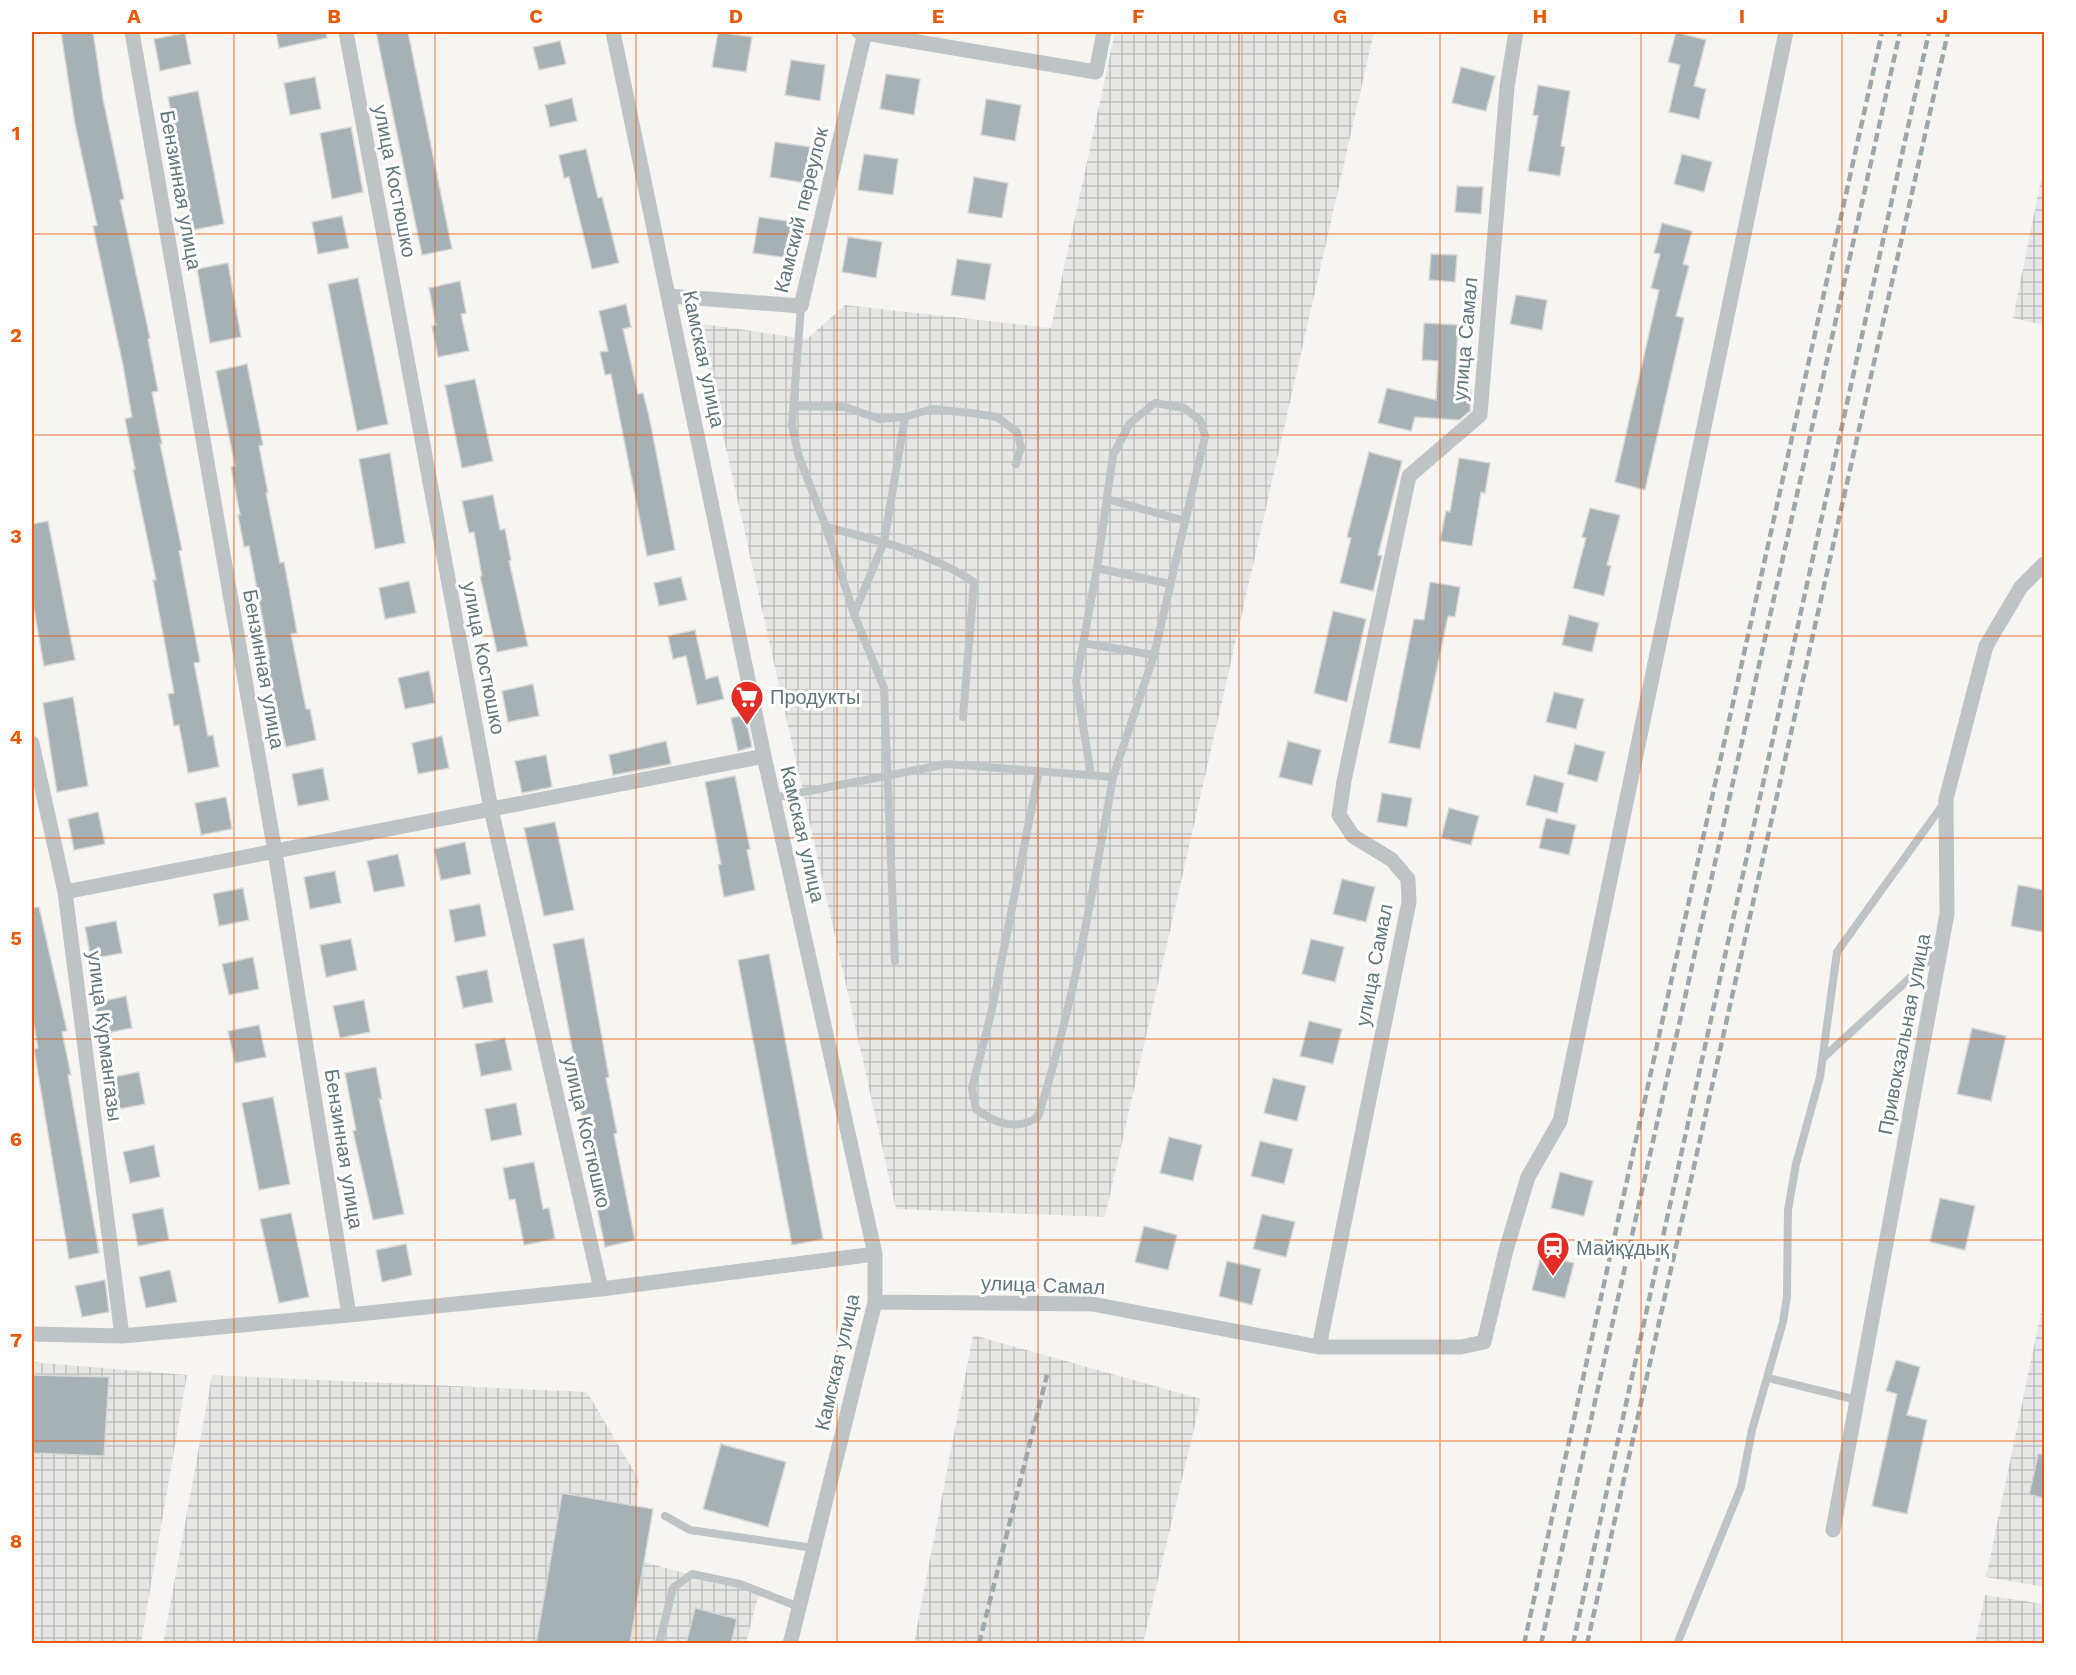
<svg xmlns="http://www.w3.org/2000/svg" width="2076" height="1675" viewBox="0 0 2076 1675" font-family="'Work Sans',sans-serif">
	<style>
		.industrial { fill: url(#industrial-grid) }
		.building { fill: #a5b1b4; stroke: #d7d7d5; stroke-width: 1.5 }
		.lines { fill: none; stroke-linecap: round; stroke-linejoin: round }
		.service { stroke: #bec4c6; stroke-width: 8 }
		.minor { stroke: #bec4c6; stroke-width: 15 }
		.rail { stroke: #9da7aa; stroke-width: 4.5; stroke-dasharray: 9 4.5; stroke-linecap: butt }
		.grid { fill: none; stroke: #e8590c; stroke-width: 1.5; stroke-opacity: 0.55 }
		.labels { text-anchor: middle; stroke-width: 6; stroke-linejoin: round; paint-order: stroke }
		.street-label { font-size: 20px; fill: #60767d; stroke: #fff }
		.poi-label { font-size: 20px; fill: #60767d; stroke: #fff; text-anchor: start }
		.neatline { fill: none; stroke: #e8590c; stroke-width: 2 }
		.grid-label { font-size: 20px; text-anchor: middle; font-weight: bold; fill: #e8590c }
	</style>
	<defs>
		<pattern id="industrial-grid" width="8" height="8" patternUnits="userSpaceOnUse" patternTransform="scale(1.5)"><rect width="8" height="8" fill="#e6e7e5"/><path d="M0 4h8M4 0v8" fill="none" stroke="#bec0bf"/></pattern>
	</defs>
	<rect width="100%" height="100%" fill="#f6f5f2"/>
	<!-- industrial -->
	<path class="industrial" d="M1115,32H1374L1105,1217L896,1209L698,323L807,339L845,305L1051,328Z
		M2044,165V325L2013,318Z
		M2044,1298V1587L1986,1577Z
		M973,1335L1201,1399L1143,1643H914Z
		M32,1362L187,1375L141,1643H32Z
		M212,1375L587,1392L639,1480L629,1558L759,1593L746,1643L163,1644Z
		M1985,1595L2044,1604V1643H1975Z"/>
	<!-- building -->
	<path class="building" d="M61,32H93L103,99L124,199L120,200L150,338L148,339L158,391L152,392L162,444H160L182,550L179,551L200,662L194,663L208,736L213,735L219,767L188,773L179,725L174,726L168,694L174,693L153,580H156L133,470L135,469L125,419L132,417L123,365L93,226L97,225L75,124Z
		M276,32H326L327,38L279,48Z
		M376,32H408L452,249L422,255Z
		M718,32L752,37L746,72L712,67Z
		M1676,32L1706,40L1694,86L1706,89L1699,119L1669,112L1680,65L1668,62Z
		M185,33L191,64L160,71L154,39Z
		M560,41L566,64L539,70L533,47Z
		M791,60L825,65L820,101L785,95Z
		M1461,67L1495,76L1486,111L1452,103Z
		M886,74L920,79L914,115L880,109Z
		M315,77L321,109L290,115L284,83Z
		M1538,85L1570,91L1561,146L1565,147L1560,176L1528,171L1538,116L1533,115Z
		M198,91L224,224L193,230L168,97Z
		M572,98L577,121L550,127L545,105Z
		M986,99L1021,105L1015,141L981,135Z
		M351,127L363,192L332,199L320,133Z
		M775,142L810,147L804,183L770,177Z
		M586,149L598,198L602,197L619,263L592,269L569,177L564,178L559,155Z
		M864,154L898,159L893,195L858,190Z
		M1682,154L1712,162L1704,192L1674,184Z
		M974,177L1008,183L1002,218L968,213Z
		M1457,186L1483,187L1481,214L1455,212Z
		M342,216L349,248L318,254L312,222Z
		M759,217L794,222L788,258L753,253Z
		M1662,223L1692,231L1683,264L1689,266L1676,316L1684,318L1645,490L1615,482L1659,290L1651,288L1660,254L1654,253Z
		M848,237L882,242L876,278L842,272Z
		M1431,254L1457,255L1455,282L1429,280Z
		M957,259L991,264L985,300L951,295Z
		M228,263L241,337L210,343L197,269Z
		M358,278L388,424L357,431L328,284Z
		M460,281L466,313L461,314L469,351L438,357L432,326L436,325L429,288Z
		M1516,295L1547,300L1542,330L1510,324Z
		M626,304L631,327L623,329L638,394L643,393L649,416L675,550L647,556L611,374L605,375L600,352L608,351L599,311Z
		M1424,323L1458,325L1455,389L1471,390L1470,411L1459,420L1415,417L1411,431L1378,423L1387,388L1436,400L1438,361L1422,360Z
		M247,364L263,445L259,446L268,493H266L280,563L284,562L290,594L297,633L291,634L306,709H310L316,740L286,747L265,660L270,659L249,546L244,547L238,515H240L231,467L235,466L216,371Z
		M475,379L493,461L462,468L445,385Z
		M1369,452L1402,461L1378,555L1382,556L1373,591L1340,583L1351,538L1347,537Z
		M390,453L405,543L375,549L359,459Z
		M1459,458L1490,463L1485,493L1481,492L1472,546L1440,541L1446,511L1450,512Z
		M493,495L500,530L505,529L511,560L509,561L528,646L497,652L480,576H482L474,532L469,533L462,501Z
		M1590,508L1620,515L1607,565L1611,566L1604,596L1573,588L1586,538L1582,537Z
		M48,521L75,660L44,666L32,598V524Z
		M681,577L687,600L659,606L654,583Z
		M409,581L416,613L385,619L379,588Z
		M1430,582L1460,587L1455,617L1448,616L1420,749L1389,743L1414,619L1424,620Z
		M1333,611L1366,619L1347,702L1314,693Z
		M1569,615L1599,623L1592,652L1562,645Z
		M695,630L706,679L718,676L724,699L697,705L686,656L673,659L668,636Z
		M429,671L435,703L405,709L398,678Z
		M533,684L539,716L508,722L502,691Z
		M1554,692L1584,699L1576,729L1546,722Z
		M73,697L88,786L57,792L43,703Z
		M745,715L752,747L738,751L731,718Z
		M442,736L449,768L418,774L412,743Z
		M666,741L671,764L613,775L609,755Z
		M1288,741L1321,750L1312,785L1279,777Z
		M1575,744L1605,752L1597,782L1567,774Z
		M546,755L552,787L522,793L515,761Z
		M323,768L329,800L298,806L292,774Z
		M1534,775L1564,783L1557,813L1526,805Z
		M735,776L750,849L747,850L755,890L724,897L718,865L721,864L705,782Z
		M1382,793L1412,798L1407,827L1377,822Z
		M226,797L232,829L201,835L195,803Z
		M1449,808L1479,816L1471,845L1441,838Z
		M98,812L105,844L74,850L68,819Z
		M1546,818L1576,825L1569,855L1539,848Z
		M555,822L574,910L544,916L524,828Z
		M465,842L471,874L441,880L434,849Z
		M398,854L405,886L374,892L367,861Z
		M335,871L341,903L310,909L304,877Z
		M1342,879L1375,887L1366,922L1333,914Z
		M2018,885L2044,890L2043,932L2011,926Z
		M243,888L249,920L219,926L213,894Z
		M480,904L486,936L455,942L449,910Z
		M39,907L67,1031L62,1032L71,1075H68L99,1253L69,1259L34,1049L38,1048L32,1014V908Z
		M116,921L122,953L91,959L85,927Z
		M584,938L609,1077L606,1078L617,1133L614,1134L635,1240L605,1247L588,1164H591L580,1108L583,1107L553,944Z
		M351,939L357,970L326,977L320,945Z
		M1311,939L1344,947L1335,982L1302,974Z
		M769,954L823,1239L792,1245L738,960Z
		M253,957L259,989L229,995L222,964Z
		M487,970L493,1002L463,1008L456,976Z
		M126,996L132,1028L101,1034L95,1003Z
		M364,1000L370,1032L340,1038L333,1006Z
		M1309,1021L1342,1029L1333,1064L1300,1056Z
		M259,1025L266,1057L235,1063L228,1031Z
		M1972,1028L2006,1036L1991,1101L1957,1094Z
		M505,1038L512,1070L481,1076L475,1044Z
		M376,1067L382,1099H379L404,1214L373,1220L353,1131L356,1130L345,1073Z
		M139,1072L145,1104L114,1110L108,1078Z
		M1273,1078L1306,1086L1297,1121L1264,1113Z
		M273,1097L290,1184L259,1190L242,1103Z
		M516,1103L522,1135L491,1141L485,1109Z
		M1169,1137L1202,1145L1193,1181L1160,1173Z
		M1260,1141L1293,1149L1284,1184L1251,1176Z
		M154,1145L160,1177L130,1183L123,1152Z
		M534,1162L543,1209L549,1208L555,1239L524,1245L515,1199L509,1200L503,1168Z
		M1560,1172L1593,1181L1584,1216L1551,1208Z
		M1940,1198L1975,1206L1965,1250L1930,1242Z
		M163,1208L169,1240L138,1246L132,1214Z
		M291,1213L309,1297L279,1303L260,1219Z
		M1262,1214L1295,1222L1286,1257L1253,1249Z
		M1144,1226L1177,1235L1168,1270L1135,1262Z
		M406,1244L412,1275L382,1282L376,1250Z
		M1541,1255L1574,1263L1565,1298L1532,1290Z
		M1227,1261L1261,1269L1252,1305L1219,1296Z
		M170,1270L177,1302L146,1308L139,1277Z
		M105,1280L109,1312L82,1317L75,1286Z
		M1896,1360L1920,1367L1907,1415L1927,1420L1907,1514L1872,1506L1897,1394L1886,1391Z
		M32,1375L109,1377L104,1456L32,1453Z
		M721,1444L786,1462L768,1527L703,1509Z
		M2038,1454L2044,1455V1498L2029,1495Z
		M562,1493L653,1509L630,1644H536Z
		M695,1608L737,1619L731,1644H686Z"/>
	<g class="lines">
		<!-- service -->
		<path class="service" d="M801,306L792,425L798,454L826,527L854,614L884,688L895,961
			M794,406L845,407L880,419L905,417L932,409L971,413L997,417L1017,432L1021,447L1016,464
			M1107,499L1185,521
			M826,527C878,540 930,553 974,582L963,717
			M1097,568L1170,584
			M854,614L884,542L905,417
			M1083,643L1154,655
			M1039,771L991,1014L972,1088L976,1109C996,1124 1016,1131 1038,1117C1073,1007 1093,891 1113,777
			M773,798L947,764L1113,777L1154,655L1205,436L1200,420L1184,408L1155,403L1130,423L1113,455L1097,568L1076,682L1091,775
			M1823,1058L1937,953
			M1768,1378L1857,1400
			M665,1516L690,1530L814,1548
			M659,1644L673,1588L692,1574L740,1584L799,1607
			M1677,1644L1741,1487L1752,1430L1783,1322L1787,1296L1788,1210L1796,1164L1820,1077L1837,952L1944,803"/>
		<!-- minor -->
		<path class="minor" d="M132,32L275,852L349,1315
			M346,32L491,809L601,1289
			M613,32L764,756L875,1254V1302L790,1644
			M859,32L1096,72L1104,32
			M669,296L801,306L865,32
			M32,743L65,892L122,1336
			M65,892L764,756
			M875,1302L1092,1304L1319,1347L1409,902L1408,879L1392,860L1353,836L1339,815L1344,781L1409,476L1480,415L1507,87L1516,32
			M32,1334L122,1336L349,1315L601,1289L875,1254
			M1319,1347H1461L1484,1342L1506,1250L1528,1177L1560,1121L1786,32
			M1833,1530L1947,914L1946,799L1986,646L2021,587L2044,564"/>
		<!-- rail -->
		<path class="rail" d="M979,1644L1047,1375
			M1524,1644L1882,32
			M1541,1644L1900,32
			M1573,1644L1929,32
			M1587,1644L1948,32"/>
	</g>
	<!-- grid -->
	<path class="grid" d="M234,32V1644M435,32V1644M636,32V1644M837,32V1644M1038,32V1644M1239,32V1644M1440,32V1644M1641,32V1644M1842,32V1644M32,234H2044M32,435H2044M32,636H2044M32,838H2044M32,1039H2044M32,1240H2044M32,1441H2044"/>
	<!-- icons -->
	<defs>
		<g id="supermarket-pin" transform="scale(1.725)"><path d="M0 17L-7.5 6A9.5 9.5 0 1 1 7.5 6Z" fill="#e32d24" stroke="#fff"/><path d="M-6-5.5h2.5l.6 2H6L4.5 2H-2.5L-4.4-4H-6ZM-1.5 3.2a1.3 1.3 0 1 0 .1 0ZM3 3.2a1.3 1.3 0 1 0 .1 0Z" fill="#fff"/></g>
		<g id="station-pin" transform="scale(1.725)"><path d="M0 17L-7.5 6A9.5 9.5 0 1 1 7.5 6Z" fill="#e32d24" stroke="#fff"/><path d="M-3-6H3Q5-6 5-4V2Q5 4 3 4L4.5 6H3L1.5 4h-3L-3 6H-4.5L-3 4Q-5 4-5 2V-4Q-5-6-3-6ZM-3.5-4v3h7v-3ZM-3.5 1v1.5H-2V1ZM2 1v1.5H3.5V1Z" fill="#fff"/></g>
	</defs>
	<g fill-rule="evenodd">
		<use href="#supermarket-pin" x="747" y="697"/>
		<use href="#station-pin" x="1553" y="1248"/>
	</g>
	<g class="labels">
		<!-- street labels -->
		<g class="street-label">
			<text transform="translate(395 181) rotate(79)" y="7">улица Костюшко</text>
			<text transform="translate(181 190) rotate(80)" y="7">Бензинная улица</text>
			<text transform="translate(801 210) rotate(-76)" y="7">Камский переулок</text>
			<text transform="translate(1465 339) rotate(-85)" y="7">улица Самал</text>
			<text transform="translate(704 359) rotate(78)" y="7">Камская улица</text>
			<text transform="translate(484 658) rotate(79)" y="7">улица Костюшко</text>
			<text transform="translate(264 669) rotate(80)" y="7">Бензинная улица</text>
			<text transform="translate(803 834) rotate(77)" y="7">Камская улица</text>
			<text transform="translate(1374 965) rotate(-79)" y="7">улица Самал</text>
			<text transform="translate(1904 1034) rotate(-79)" y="7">Привокзальная улица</text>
			<text transform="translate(105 1036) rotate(83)" y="7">улица Курмангазы</text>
			<text transform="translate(587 1132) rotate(77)" y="7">улица Костюшко</text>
			<text transform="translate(344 1149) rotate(81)" y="7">Бензинная улица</text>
			<text transform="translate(1043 1285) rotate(2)" y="7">улица Самал</text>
			<text transform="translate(837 1362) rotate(-77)" y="7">Камская улица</text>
		</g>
		<!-- poi labels -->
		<g class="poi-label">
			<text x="770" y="704">Продукты</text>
			<text x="1576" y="1255">Майқұдық</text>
		</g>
	</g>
	<!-- border -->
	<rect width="2076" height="1675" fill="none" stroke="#ffffff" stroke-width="66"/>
	<rect x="33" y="33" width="2010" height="1609" class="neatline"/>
	<g class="grid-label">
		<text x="134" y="23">A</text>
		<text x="334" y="23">B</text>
		<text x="536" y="23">C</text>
		<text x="736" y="23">D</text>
		<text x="938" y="23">E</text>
		<text x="1138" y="23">F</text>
		<text x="1340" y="23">G</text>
		<text x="1540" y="23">H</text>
		<text x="1742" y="23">I</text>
		<text x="1942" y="23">J</text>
		<text x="16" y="140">1</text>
		<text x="16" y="342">2</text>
		<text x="16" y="543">3</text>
		<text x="16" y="744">4</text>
		<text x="16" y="945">5</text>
		<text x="16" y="1146">6</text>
		<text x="16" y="1347">7</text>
		<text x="16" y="1548">8</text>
	</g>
</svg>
